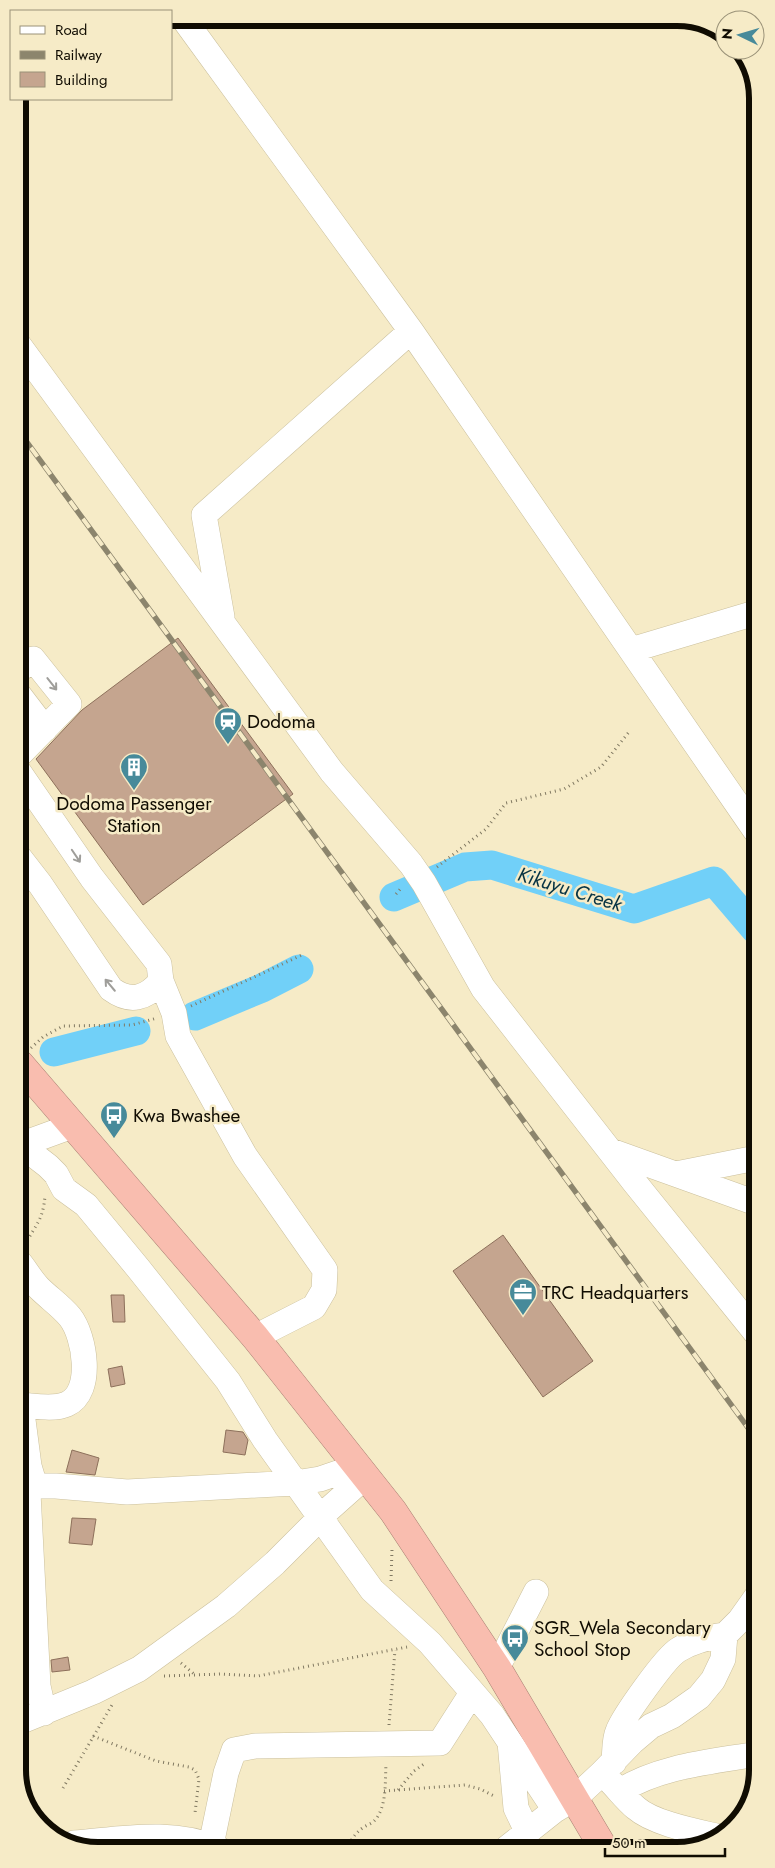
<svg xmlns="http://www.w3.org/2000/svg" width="775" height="1868" viewBox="0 0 775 1868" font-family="Jost,sans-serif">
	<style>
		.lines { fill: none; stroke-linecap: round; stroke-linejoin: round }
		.river { stroke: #71d0f8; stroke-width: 29 }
		.building { fill: #c5a58f; stroke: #8d705b }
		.minor-casing { stroke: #cbc09d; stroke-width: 26 }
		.highway-casing { stroke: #a77f72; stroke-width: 29 }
		.path { stroke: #817962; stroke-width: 3; stroke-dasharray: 1 4; stroke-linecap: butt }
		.minor { stroke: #fff; stroke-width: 25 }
		.highway { stroke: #f9bdaf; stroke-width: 28 }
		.rail-casing { stroke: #8c856d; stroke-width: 5.5 }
		.rail { stroke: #f6ebc7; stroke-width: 4; stroke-dasharray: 11; stroke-linecap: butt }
		.oneway { stroke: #9f9e9a }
		.labels { text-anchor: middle; stroke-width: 5; stroke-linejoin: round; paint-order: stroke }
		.poi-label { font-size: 19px; fill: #100c02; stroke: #f6ebc7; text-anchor: start }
		.water-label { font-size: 20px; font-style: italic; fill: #073444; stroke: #f6ebc7 }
		.rim { fill: none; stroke: #100c02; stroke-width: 6 }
	</style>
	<rect width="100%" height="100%" fill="#f6ebc7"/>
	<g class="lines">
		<!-- river -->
		<path class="river" d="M394,897L465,867L492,865L634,909L714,881L755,929
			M195,1016L262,988L299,969
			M54,1052L136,1031"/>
	</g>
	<!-- building -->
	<path class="building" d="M178,638L293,794L143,905L36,759L82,710Z
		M503,1235L593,1361L543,1397L453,1271Z
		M111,1295H124L125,1322H113Z
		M122,1366L125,1384L111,1387L108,1369Z
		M226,1430L243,1432L248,1440L245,1455L223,1452Z
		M72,1450L99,1458L95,1475L66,1472Z
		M72,1518L96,1519L92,1545L69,1543Z
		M68,1657L70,1670L52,1672L51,1660Z"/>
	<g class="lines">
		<!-- minor casing -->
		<g class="minor-casing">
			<path id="minor" d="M183,18L411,331L755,830
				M18,344L332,772L411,864L424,883L483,988L635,1183L756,1333
				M222,617L204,515L411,331
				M631,650L755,613
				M19,670L33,659L69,704L19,755
				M19,695L45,729
				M19,772L92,878L159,964L161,981C146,999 130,1003 111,989L40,884L19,857
				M161,981L174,1013L178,1036L245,1156L325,1270L324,1290L314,1307L255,1337
				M20,1145L72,1126
				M21,1145L48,1166L56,1174L64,1189L86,1205L138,1268L228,1381L265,1440L372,1590L430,1643L492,1715L555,1810
				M611,1151L756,1203
				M676,1174L756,1158
				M20,1263C27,1272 32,1281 39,1288C49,1298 61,1306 70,1317C85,1336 94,1392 67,1404C54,1410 35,1406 21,1405
				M21,1405L29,1466L35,1486
				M497,1668L536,1592
				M44,1713L38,1686L28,1493L35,1486H56L127,1492L295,1483L320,1479L358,1466
				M22,1721L93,1692L139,1669L226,1606L275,1563L329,1509L366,1476
				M510,1742L516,1808L527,1831
				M614,1762C615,1752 614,1740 618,1731C624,1716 665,1658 678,1650C692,1641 709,1637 725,1635
				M609,1780C618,1789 626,1800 636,1808C653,1823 694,1831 716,1836
				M620,1791C660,1766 711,1762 757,1754
				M74,1843C123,1839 173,1829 219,1849
				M507,1848L555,1810L575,1798L602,1773L632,1742L651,1726L672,1716L699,1697L713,1680L723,1659L725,1635L740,1620L757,1596
				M210,1850L226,1773L234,1750L255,1746L440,1743L472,1693"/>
		</g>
		<!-- highway casing -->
		<g class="highway-casing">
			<path id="highway" d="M20,1064L255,1337L393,1511L497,1668L603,1847"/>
		</g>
		<!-- path -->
		<path class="path" d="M437,867L486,829L506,803L564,789L601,767L629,732
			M396,894L402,887
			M191,1006L304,954
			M31,1048L43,1037L63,1026L132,1025L157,1018
			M25,1245C35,1225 43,1221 45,1196
			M391,1581L392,1549
			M181,1663L194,1674
			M164,1676L221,1674L258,1676L407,1647
			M389,1725L395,1650
			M93,1736L156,1761L189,1767L195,1770L199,1779L195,1813
			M63,1788L112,1705
			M398,1790L414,1771L424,1764
			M384,1791L465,1785L480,1789L496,1797
			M347,1849C351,1840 355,1833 364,1827C367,1825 371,1824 374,1821C387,1808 385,1782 386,1764"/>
		<!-- minor -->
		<use href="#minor" class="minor"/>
		<!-- highway -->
		<use href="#highway" class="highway"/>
		<!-- rail casing -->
		<g class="rail-casing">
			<path id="rail" d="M18,430L757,1440"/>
		</g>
		<!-- rail -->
		<use href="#rail" class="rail"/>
	</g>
	<!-- one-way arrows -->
	<defs><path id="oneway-shaft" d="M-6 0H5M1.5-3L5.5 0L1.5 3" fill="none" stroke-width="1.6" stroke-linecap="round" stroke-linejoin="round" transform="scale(1.25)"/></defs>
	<g class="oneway">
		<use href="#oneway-shaft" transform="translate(52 684) rotate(52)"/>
		<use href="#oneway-shaft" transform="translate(76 856) rotate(56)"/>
		<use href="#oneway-shaft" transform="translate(110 985) rotate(-130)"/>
	</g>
	<!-- icons -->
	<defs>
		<g id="station-pin" transform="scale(1.4375)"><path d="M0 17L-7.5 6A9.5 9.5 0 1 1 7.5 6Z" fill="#478a9a" stroke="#f6ebc7"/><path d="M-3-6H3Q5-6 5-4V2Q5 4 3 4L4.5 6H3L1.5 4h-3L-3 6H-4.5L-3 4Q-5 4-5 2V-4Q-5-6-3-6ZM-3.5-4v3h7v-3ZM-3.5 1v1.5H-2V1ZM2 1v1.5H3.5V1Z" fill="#fff"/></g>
		<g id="building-pin" transform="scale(1.4375)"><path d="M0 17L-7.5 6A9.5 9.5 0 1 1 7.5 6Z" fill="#478a9a" stroke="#f6ebc7"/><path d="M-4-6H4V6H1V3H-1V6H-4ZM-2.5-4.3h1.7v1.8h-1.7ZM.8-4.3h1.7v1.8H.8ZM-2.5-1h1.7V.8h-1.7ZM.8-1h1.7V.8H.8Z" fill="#fff"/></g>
		<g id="bus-pin" transform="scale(1.4375)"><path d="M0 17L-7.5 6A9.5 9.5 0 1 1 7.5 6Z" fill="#478a9a" stroke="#f6ebc7"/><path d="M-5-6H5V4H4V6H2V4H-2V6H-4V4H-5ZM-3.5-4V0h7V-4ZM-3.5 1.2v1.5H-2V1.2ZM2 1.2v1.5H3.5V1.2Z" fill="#fff"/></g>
		<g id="office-pin" transform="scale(1.4375)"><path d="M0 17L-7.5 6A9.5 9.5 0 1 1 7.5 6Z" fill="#478a9a" stroke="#f6ebc7"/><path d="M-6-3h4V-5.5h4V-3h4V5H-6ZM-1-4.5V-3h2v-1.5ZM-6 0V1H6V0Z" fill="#fff"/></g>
	</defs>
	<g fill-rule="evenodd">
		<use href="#station-pin" x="228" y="721"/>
		<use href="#building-pin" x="134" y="767"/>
		<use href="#bus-pin" x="114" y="1115"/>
		<use href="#office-pin" x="523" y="1292"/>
		<use href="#bus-pin" x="515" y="1638"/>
	</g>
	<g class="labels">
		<!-- poi labels -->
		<g class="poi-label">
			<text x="247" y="728">Dodoma</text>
			<text x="134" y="810" text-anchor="middle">Dodoma Passenger<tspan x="134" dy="22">Station</tspan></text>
			<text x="133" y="1122">Kwa Bwashee</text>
			<text x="542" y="1299">TRC Headquarters</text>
			<text x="534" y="1634">SGR_Wela Secondary<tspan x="534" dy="22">School Stop</tspan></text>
		</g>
		<!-- water labels -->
		<g class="water-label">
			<text transform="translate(570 889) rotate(17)" y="7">Kikuyu Creek</text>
		</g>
	</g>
	<!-- crop -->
	<path d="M0 0H775V1868H0ZM98 26H677A72 72 0 0 1 749 98V1770A72 72 0 0 1 677 1842H98A72 72 0 0 1 26 1770V98A72 72 0 0 1 98 26Z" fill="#f6ebc7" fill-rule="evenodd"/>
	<path class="rim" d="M98 26H677A72 72 0 0 1 749 98V1770A72 72 0 0 1 677 1842H98A72 72 0 0 1 26 1770V98A72 72 0 0 1 98 26Z"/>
	<!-- legend -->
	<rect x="10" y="10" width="162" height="90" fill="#f6ebc7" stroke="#9a9278"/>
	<rect x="20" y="26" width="25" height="8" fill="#ffffff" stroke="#9a9278"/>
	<text x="55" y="35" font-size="15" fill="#100c02">Road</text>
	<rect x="20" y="51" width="25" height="8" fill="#8c856d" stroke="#9a9278"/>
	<text x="55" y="60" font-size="15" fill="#100c02">Railway</text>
	<rect x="20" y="72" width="25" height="15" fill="#c5a58f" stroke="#9a9278"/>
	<text x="55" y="85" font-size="15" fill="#100c02">Building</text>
	<!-- north arrow -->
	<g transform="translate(740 35) rotate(275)"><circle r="24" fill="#f6ebc7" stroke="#9a9278"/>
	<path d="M0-4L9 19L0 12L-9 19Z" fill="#478a9a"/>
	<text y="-8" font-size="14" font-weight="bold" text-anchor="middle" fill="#100c02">N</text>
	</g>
	<!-- scale -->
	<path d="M605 1848v8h120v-8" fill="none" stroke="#100c02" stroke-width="2.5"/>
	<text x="612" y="1848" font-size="15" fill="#100c02" stroke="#f6ebc7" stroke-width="4" paint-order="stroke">50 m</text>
</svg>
